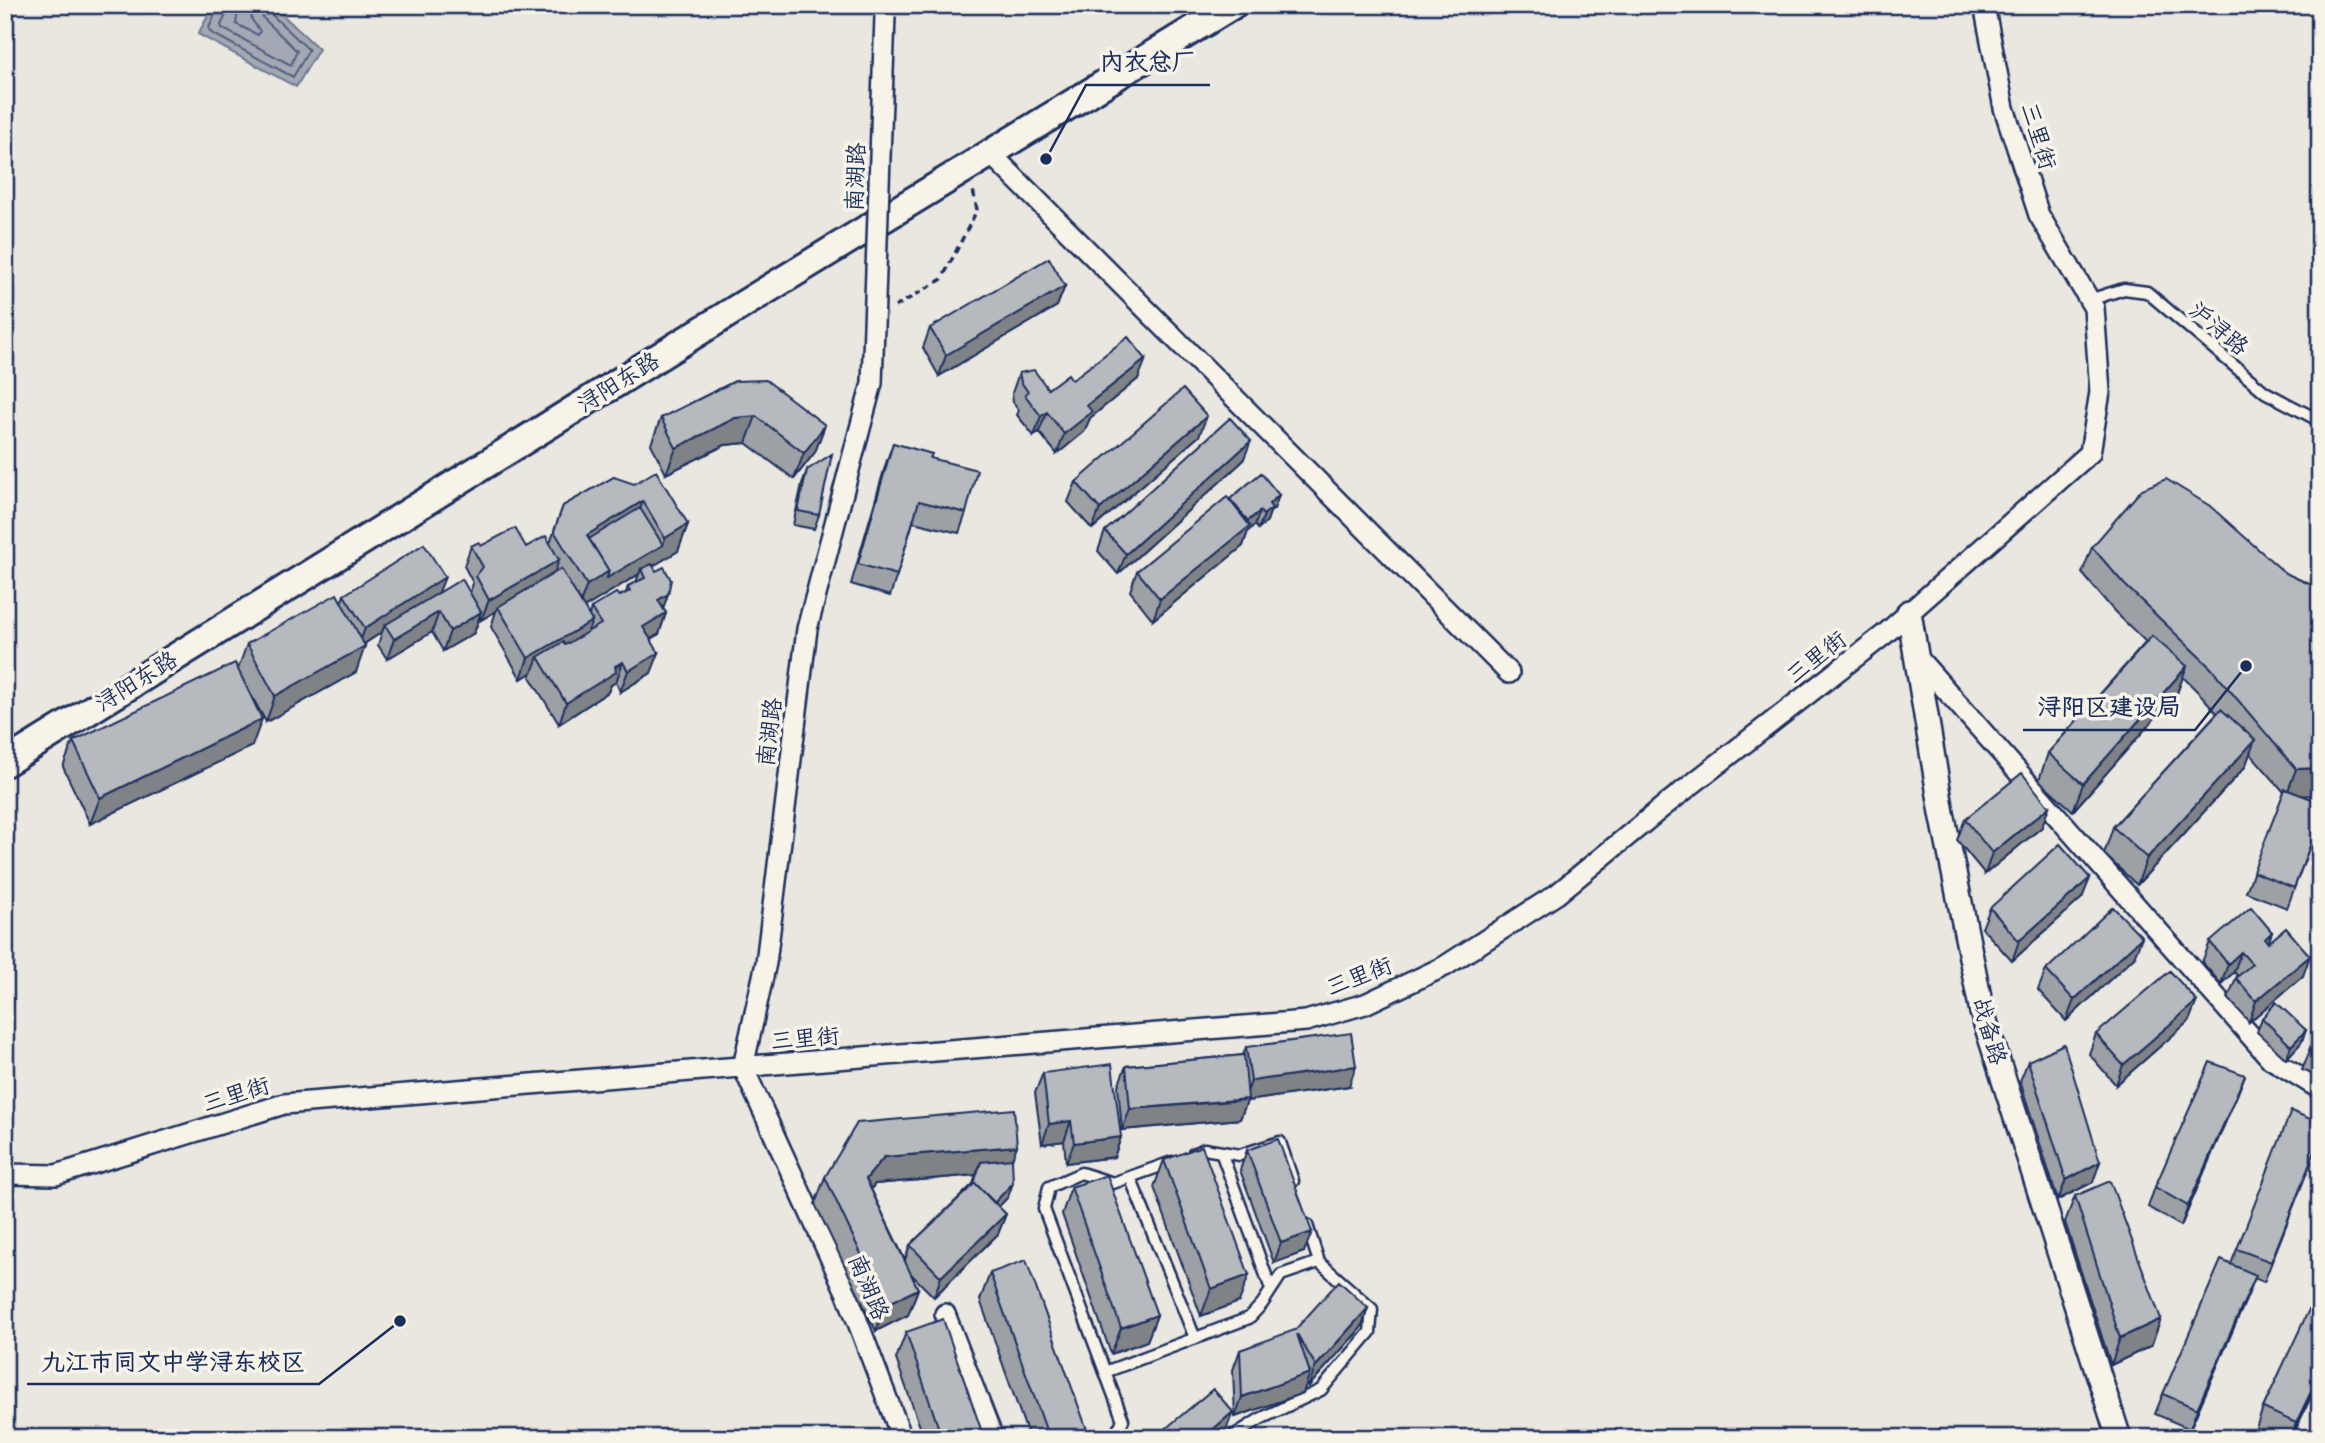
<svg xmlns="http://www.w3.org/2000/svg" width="2325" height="1443" viewBox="0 0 2325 1443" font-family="Mynerve,'LXGW WenKai TC',sans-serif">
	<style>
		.water { fill: #a3a8b4; stroke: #6d7892; stroke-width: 2 }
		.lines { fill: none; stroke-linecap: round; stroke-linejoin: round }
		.shore { stroke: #515f80; stroke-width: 2 }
		.service-casing { stroke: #1b2f5e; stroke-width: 15 }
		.minor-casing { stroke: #1b2f5e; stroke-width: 24 }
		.tertiary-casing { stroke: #1b2f5e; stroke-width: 28 }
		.secondary-casing { stroke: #1b2f5e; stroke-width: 32 }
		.path { stroke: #1b2f5e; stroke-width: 3.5; stroke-dasharray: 7 5; stroke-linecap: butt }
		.service { stroke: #f7f3e8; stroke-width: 10 }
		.minor { stroke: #f7f3e8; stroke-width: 19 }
		.tertiary { stroke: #f7f3e8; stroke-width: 23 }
		.secondary { stroke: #f7f3e8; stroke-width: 26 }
		.minor-bridge-casing { stroke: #1b2f5e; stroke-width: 24; stroke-linecap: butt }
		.minor-bridge { stroke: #f7f3e8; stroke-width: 19 }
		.wall { fill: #9da0a4; stroke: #1b2f5e; stroke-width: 2; fill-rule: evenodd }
		.shaded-wall { fill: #7f8286; stroke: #1b2f5e; stroke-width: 2 }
		.building { fill: #b6babf; stroke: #1b2f5e; stroke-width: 2 }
		.labels { text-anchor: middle; stroke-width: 7; stroke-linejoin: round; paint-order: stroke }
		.street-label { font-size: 23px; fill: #1b2f5e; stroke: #f7f3e8 }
		.leader { fill: none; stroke: #1b2f5e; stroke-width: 2.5 }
		.callout-dot { fill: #1b2f5e; stroke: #f7f3e8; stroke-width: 2.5 }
		.callout-label { font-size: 24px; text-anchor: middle; font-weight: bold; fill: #1b2f5e; stroke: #f7f3e8; stroke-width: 7; stroke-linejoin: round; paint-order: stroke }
	</style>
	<rect width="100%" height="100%" fill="#eae7e0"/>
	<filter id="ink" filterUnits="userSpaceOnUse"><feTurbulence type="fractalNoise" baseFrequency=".0143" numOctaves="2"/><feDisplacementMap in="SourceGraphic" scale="14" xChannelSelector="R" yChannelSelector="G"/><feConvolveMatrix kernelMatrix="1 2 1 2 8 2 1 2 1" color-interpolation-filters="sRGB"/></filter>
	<g filter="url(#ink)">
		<!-- water -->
		<path class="water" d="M214,5H272L319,49L296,87L198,34Z"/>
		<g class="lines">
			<!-- shore -->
			<path class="shore" d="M219,5L209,28L210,32L293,77L309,50L270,13L268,5
				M228,5L227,13L221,25L222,28L291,65L297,51L263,18L259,5
				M239,5L236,24L258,35L260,31L252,20L249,5"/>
			<!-- service casing -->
			<g class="service-casing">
				<path id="service" d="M2089,300L2124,289L2147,292L2265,392L2320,421
					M1221,1152L1271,1289
					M1193,1154L1204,1149L1240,1155L1280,1142L1293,1181
					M1130,1177L1195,1338
					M1105,1372L1249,1318L1262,1304L1281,1275L1319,1262
					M1114,1438L1123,1420L1044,1209L1049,1187L1081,1173L1113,1183L1172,1162
					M1230,1438L1260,1419L1321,1390L1370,1332L1372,1309L1319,1262L1307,1225"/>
			</g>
			<!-- minor casing -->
			<g class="minor-casing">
				<path id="minor" d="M990,153L1509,673
					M872,383L807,629L766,963L743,1067L847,1294L902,1438
					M1916,656L2271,1059L2320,1089
					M5,1174L56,1175L284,1104L1306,1021L1365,1004L1445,966L1557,894L1664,806L1885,634L2090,453L2100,392L2094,308L2039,215L2004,108L1984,5
					M945,1314L993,1438"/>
			</g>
			<!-- tertiary casing -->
			<g class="tertiary-casing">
				<path id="tertiary" d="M1909,612L1942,813L1982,1012L2119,1438"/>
			</g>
			<!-- secondary casing -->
			<g class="secondary-casing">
				<path id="secondary" d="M5,763L747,302L1233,5"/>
			</g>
			<!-- path -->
			<path class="path" d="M895,307L942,279L977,210L973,190"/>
			<!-- service -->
			<use href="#service" class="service"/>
			<!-- minor -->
			<use href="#minor" class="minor"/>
			<!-- tertiary -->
			<use href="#tertiary" class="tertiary"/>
			<!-- secondary -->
			<use href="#secondary" class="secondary"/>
			<!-- minor-bridge casing -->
			<g class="minor-bridge-casing">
				<path id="minor-bridge" d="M872,383L885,16"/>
			</g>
			<!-- minor-bridge -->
			<use href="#minor-bridge" class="minor-bridge"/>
		</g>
		<!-- wall -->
		<path class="wall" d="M1065,286L1057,306L939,376L923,348L930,328Z
			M1019,373L1048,389L1072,380L1138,379L1090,418L1084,432L1057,454L1039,432L1034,436L1017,415L1019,410L1013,402L1012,393Z
			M735,381L825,425L815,452L794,479L746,443L725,445L666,474L651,444L661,418Z
			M1199,436L1092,529L1068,502L1076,482Z
			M893,443L931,458L966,513L959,533L913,522L897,575L890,596L851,584L886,463Z
			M1243,461L1118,574L1098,551L1105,531Z
			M807,470L819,515L814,529L793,525L802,484Z
			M614,477L688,524L678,551L653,566L663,609L666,613L659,634L650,639L651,673L620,692L616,682L611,685L608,692L559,724L530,677L532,672L521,679L491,627L496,611L481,620L480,617L474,633L443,651L432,632L387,659L378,645L382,632L364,644L356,672L266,722L246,686L252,746L90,824L63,767L73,741L238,669L247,644L341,603L344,595L470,593L473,583L464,566L471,546L526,547L550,543L563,506ZM639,574L636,582L628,586L626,593L591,608L589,615L584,608Z
			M1279,495L1274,509L1270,512L1267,521L1258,529L1255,525L1248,531L1243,546L1153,620L1130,591L1137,571L1230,499Z
			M2092,547L2285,573L2320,589V795H2301L2320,819L2287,908L2246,892L2284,792L2250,753L2245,767L2137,885L2104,854L2113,827L2217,713L2201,695L2183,677L2177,693L2073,811L2039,780L2048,753L2146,642L2114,611L2082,573Z
			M1965,819L2042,827L1985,874L1957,840Z
			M2090,878L2082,898L2012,961L1982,928L1990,908Z
			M2272,932L2268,943L2303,976L2249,1022L2228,998L2236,978L2238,976L2234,972L2221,984L2202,962L2210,942Z
			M2134,957L2066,1021L2038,990L2046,970Z
			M2262,1018L2306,1030L2301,1043L2286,1059L2257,1032Z
			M2189,1021L2116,1085L2089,1054L2096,1034Z
			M2320,1026V1078L2302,1070Z
			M1246,1047L1349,1086L1247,1101L1240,1119L1122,1130L1118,1086L1126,1066L1243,1055Z
			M2028,1061L2093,1182L2058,1200L2020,1081Z
			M1043,1073L1121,1137L1114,1157L1066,1163L1064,1141L1042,1144L1035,1093Z
			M2245,1075L2237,1095L2181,1226L2148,1207L2155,1187Z
			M2320,1139L2264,1282L2254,1278L2248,1295L2190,1429L2155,1414L2163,1394L2231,1264L2237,1249Z
			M1247,1150L1304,1252L1274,1263L1240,1170Z
			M1012,1159L1008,1197L998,1207L1006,1214L998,1234L934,1297L911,1274L918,1289L908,1315L876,1331L815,1204L825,1177ZM976,1175L973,1184L910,1245L905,1260L871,1189L875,1184Z
			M1164,1160L1239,1302L1201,1316L1154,1187Z
			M1071,1187L1157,1315L1147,1341L1111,1354L1062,1214Z
			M2075,1196L2161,1319L2151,1346L2111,1365L2065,1222Z
			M990,1273L1090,1438H1029L980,1300Z
			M2320,1288V1377L2292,1438H2276L2256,1428L2263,1408L2314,1304Z
			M1368,1308L1361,1328L1308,1387L1306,1383L1303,1393L1235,1417L1233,1370L1240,1350Z
			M906,1332L984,1438H924L896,1359Z
			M1164,1430L1225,1433L1220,1438H1162Z"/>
		<!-- shaded-wall -->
		<path class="shaded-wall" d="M1065,286L1057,306L939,376L946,355Z
			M1146,359L1138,379L1090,418L1084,432L1057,454L1064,434L1087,405Z
			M1047,412L1039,432L1034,436L1041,416Z
			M756,416L746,443L725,445L666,474L676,448L735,418Z
			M1207,416L1199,436L1092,529L1100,509Z
			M825,425L815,452L794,479L804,453Z
			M1251,441L1243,461L1118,574L1126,554Z
			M1279,495L1274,509L1270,512L1267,521L1258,529L1269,504Z
			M643,501L633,528L592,553L587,535Z
			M1260,511L1255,525L1248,531L1243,546L1153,620L1160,599L1245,529L1248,521Z
			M688,524L678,551L643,572L641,569L639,574L577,612L587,585L609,571L663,545L665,538Z
			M559,560L552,580L498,607L496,611L481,620L489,600Z
			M445,577L437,597L385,625L382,632L358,648L365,628Z
			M668,594L661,615L658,600Z
			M439,612L432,632L387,659L394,639Z
			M481,612L474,633L443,651L450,631Z
			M666,613L659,634L636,647L643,627Z
			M592,621L584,641L538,657L532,672L521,679L528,658Z
			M365,646L356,672L266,722L275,696Z
			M659,653L651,673L620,692L628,671Z
			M623,662L616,682L611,685L608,692L559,724L566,703Z
			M2187,666L2177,693L2073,811L2083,784Z
			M262,719L252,746L90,824L100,798Z
			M2255,740L2245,767L2137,885L2147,858Z
			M2320,768V795L2286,796L2296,769Z
			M2049,807L2042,827L1985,874L1992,853Z
			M2090,878L2082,898L2012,961L2019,941Z
			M2272,932L2265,952V939Z
			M2142,937L2134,957L2066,1021L2074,1000Z
			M2241,952L2234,972L2221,984L2228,964Z
			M2310,956L2303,976L2249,1022L2256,1001Z
			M2197,1001L2189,1021L2116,1085L2123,1065Z
			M2306,1030L2301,1043L2286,1059L2291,1046Z
			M1356,1066L1349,1086L1247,1101L1240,1119L1122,1130L1130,1109L1244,1100L1251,1081Z
			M2245,1075L2237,1095L2181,1226L2188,1206Z
			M1071,1121L1064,1141L1042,1144L1049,1124Z
			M1121,1137L1114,1157L1066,1163L1074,1143Z
			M1017,1146L1007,1172L981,1162L976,1175L875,1184L857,1206L866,1179L884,1157Z
			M2100,1162L2093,1182L2058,1200L2066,1180Z
			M1013,1183L1008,1197L985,1221L990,1207Z
			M1006,1214L998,1234L934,1297L941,1277Z
			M1312,1232L1304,1252L1274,1263L1281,1243Z
			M1249,1275L1239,1302L1201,1316L1211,1289Z
			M2256,1275L2248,1295L2190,1429L2197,1409Z
			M918,1289L908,1315L876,1331L885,1305Z
			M1368,1308L1361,1328L1308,1387L1316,1366Z
			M1157,1315L1147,1341L1111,1354L1121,1328Z
			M2161,1319L2151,1346L2111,1365L2120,1338Z
			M1310,1373L1303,1393L1235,1417L1242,1397Z
			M2320,1373V1377L2291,1438L2296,1423Z
			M1233,1412L1225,1433L1220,1438H1203Z"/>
		<!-- building -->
		<path class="building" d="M1049,258L1065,286L946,355L930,328Z
			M1128,337L1146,359L1087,405L1092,412L1064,434L1047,412L1041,416L1025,395L1028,392L1021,382L1019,373L1034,370L1048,389L1068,374L1072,380Z
			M766,380L825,425L804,453L756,416L735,418L676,448L661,418L735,381Z
			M1183,389L1207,416L1100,509L1076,482Z
			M1230,418L1251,441L1126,554L1105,531Z
			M893,443L932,454L930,458L977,470L966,513L919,501L897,575L858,564Z
			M832,454L819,515L798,511L807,470Z
			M656,471L688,524L665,538L643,501L587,535L609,571L587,585L554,531L563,506L614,477L634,484Z
			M1261,473L1279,495L1269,504L1272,508L1263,515L1260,511L1248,521L1230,499Z
			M2166,479L2210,506L2285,573L2320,589V768L2296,769L2211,668L2124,584L2092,547L2142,489Z
			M1227,497L1250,526L1160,599L1137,571Z
			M640,508L663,545L607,578L609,571L589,539Z
			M515,528L526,547L546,536L559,560L489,600L476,576L483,567L471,546L479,542L481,546Z
			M424,544L445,577L365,628L344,595Z
			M652,564L656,571L664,567L671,580L668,594L658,600L666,613L643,627L659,653L628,671L623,662L615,666L616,672L566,703L538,657L563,642L565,645L601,624L591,608L616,593L620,596L630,591L628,586L645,578L641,569Z
			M561,569L592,621L528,658L498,607Z
			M462,579L481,612L450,631L439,612L394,639L385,625Z
			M337,594L365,646L275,696L247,644Z
			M2152,636L2187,666L2083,784L2048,753Z
			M235,663L262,719L100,798L73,741Z
			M2221,709L2255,740L2147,858L2113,827Z
			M2022,773L2049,807L1992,853L1965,819Z
			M2285,789L2320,802V819L2294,888L2253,872Z
			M2060,844L2090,878L2019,941L1990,908Z
			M2113,907L2142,937L2074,1000L2046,970Z
			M2251,907L2272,932L2265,939L2268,943L2286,928L2310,956L2256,1001L2236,978L2252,964L2241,952L2228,964L2210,942Z
			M2170,971L2197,1001L2123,1065L2096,1034Z
			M2276,1002L2306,1030L2291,1046L2262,1018Z
			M2320,1026V1055L2309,1050Z
			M1351,1033L1356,1066L1251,1081L1246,1047Z
			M2064,1044L2100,1162L2066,1180L2028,1061Z
			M1244,1055L1248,1099L1130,1109L1126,1066Z
			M2210,1062L2245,1075L2188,1206L2155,1187Z
			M1112,1064L1121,1137L1074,1143L1071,1121L1049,1124L1043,1073Z
			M1014,1109L1017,1146L884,1157L866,1179L918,1289L885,1305L825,1177L857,1123Z
			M2291,1111L2320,1123V1138L2271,1262L2237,1249Z
			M1278,1139L1312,1232L1281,1243L1247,1150Z
			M1202,1146L1249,1275L1211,1289L1164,1160Z
			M1012,1159L1013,1183L994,1203L975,1183H974L981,1162Z
			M1107,1175L1157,1315L1121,1328L1071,1187Z
			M2110,1181L2161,1319L2120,1338L2075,1196Z
			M975,1183L1006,1214L941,1277L910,1245Z
			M1026,1260L1090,1438H1049L990,1273Z
			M2221,1260L2256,1275L2197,1409L2163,1394Z
			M1339,1281L1368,1308L1316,1366L1297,1334L1310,1373L1242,1397L1240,1350L1295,1330Z
			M2312,1303L2320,1307V1373L2296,1423L2263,1408Z
			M943,1319L984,1438H942L906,1332Z
			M1213,1389L1233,1412L1203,1438H1167L1164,1430Z"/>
	</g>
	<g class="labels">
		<!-- street labels -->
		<g class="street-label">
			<text transform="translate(2039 136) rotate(73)" y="8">三里街</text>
			<text transform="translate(855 177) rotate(-88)" y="8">南湖路</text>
			<text transform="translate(2219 328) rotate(40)" y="8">沪浔路</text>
			<text transform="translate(618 382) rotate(-32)" y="8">浔阳东路</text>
			<text transform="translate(1816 657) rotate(-38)" y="8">三里街</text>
			<text transform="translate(136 681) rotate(-32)" y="8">浔阳东路</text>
			<text transform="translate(769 732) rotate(-83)" y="8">南湖路</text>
			<text transform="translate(1359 976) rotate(-21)" y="8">三里街</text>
			<text transform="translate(1990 1031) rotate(74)" y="8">战备路</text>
			<text transform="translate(805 1038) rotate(-5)" y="8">三里街</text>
			<text transform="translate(236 1094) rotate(-17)" y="8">三里街</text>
			<text transform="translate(869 1287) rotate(67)" y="8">南湖路</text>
		</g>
	</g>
	<!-- callouts -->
	<path class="leader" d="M1046 159L1086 85H1210M2246 666L2195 730H2023M400 1321L319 1384H27"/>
	<g class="callout-dot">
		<circle cx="1046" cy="159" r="7"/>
		<circle cx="2246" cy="666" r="7"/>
		<circle cx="400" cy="1321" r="7"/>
	</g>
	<g class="callout-label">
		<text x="1148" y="70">内衣总厂</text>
		<text x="2109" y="715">浔阳区建设局</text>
		<text x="173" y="1370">九江市同文中学浔东校区</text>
	</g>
	<!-- margin -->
	<rect width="2325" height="1443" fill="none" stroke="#f7f3e8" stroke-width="28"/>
	<rect x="14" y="14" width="2297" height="1415" fill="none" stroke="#1b2f5e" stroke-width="2.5" filter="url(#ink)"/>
</svg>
